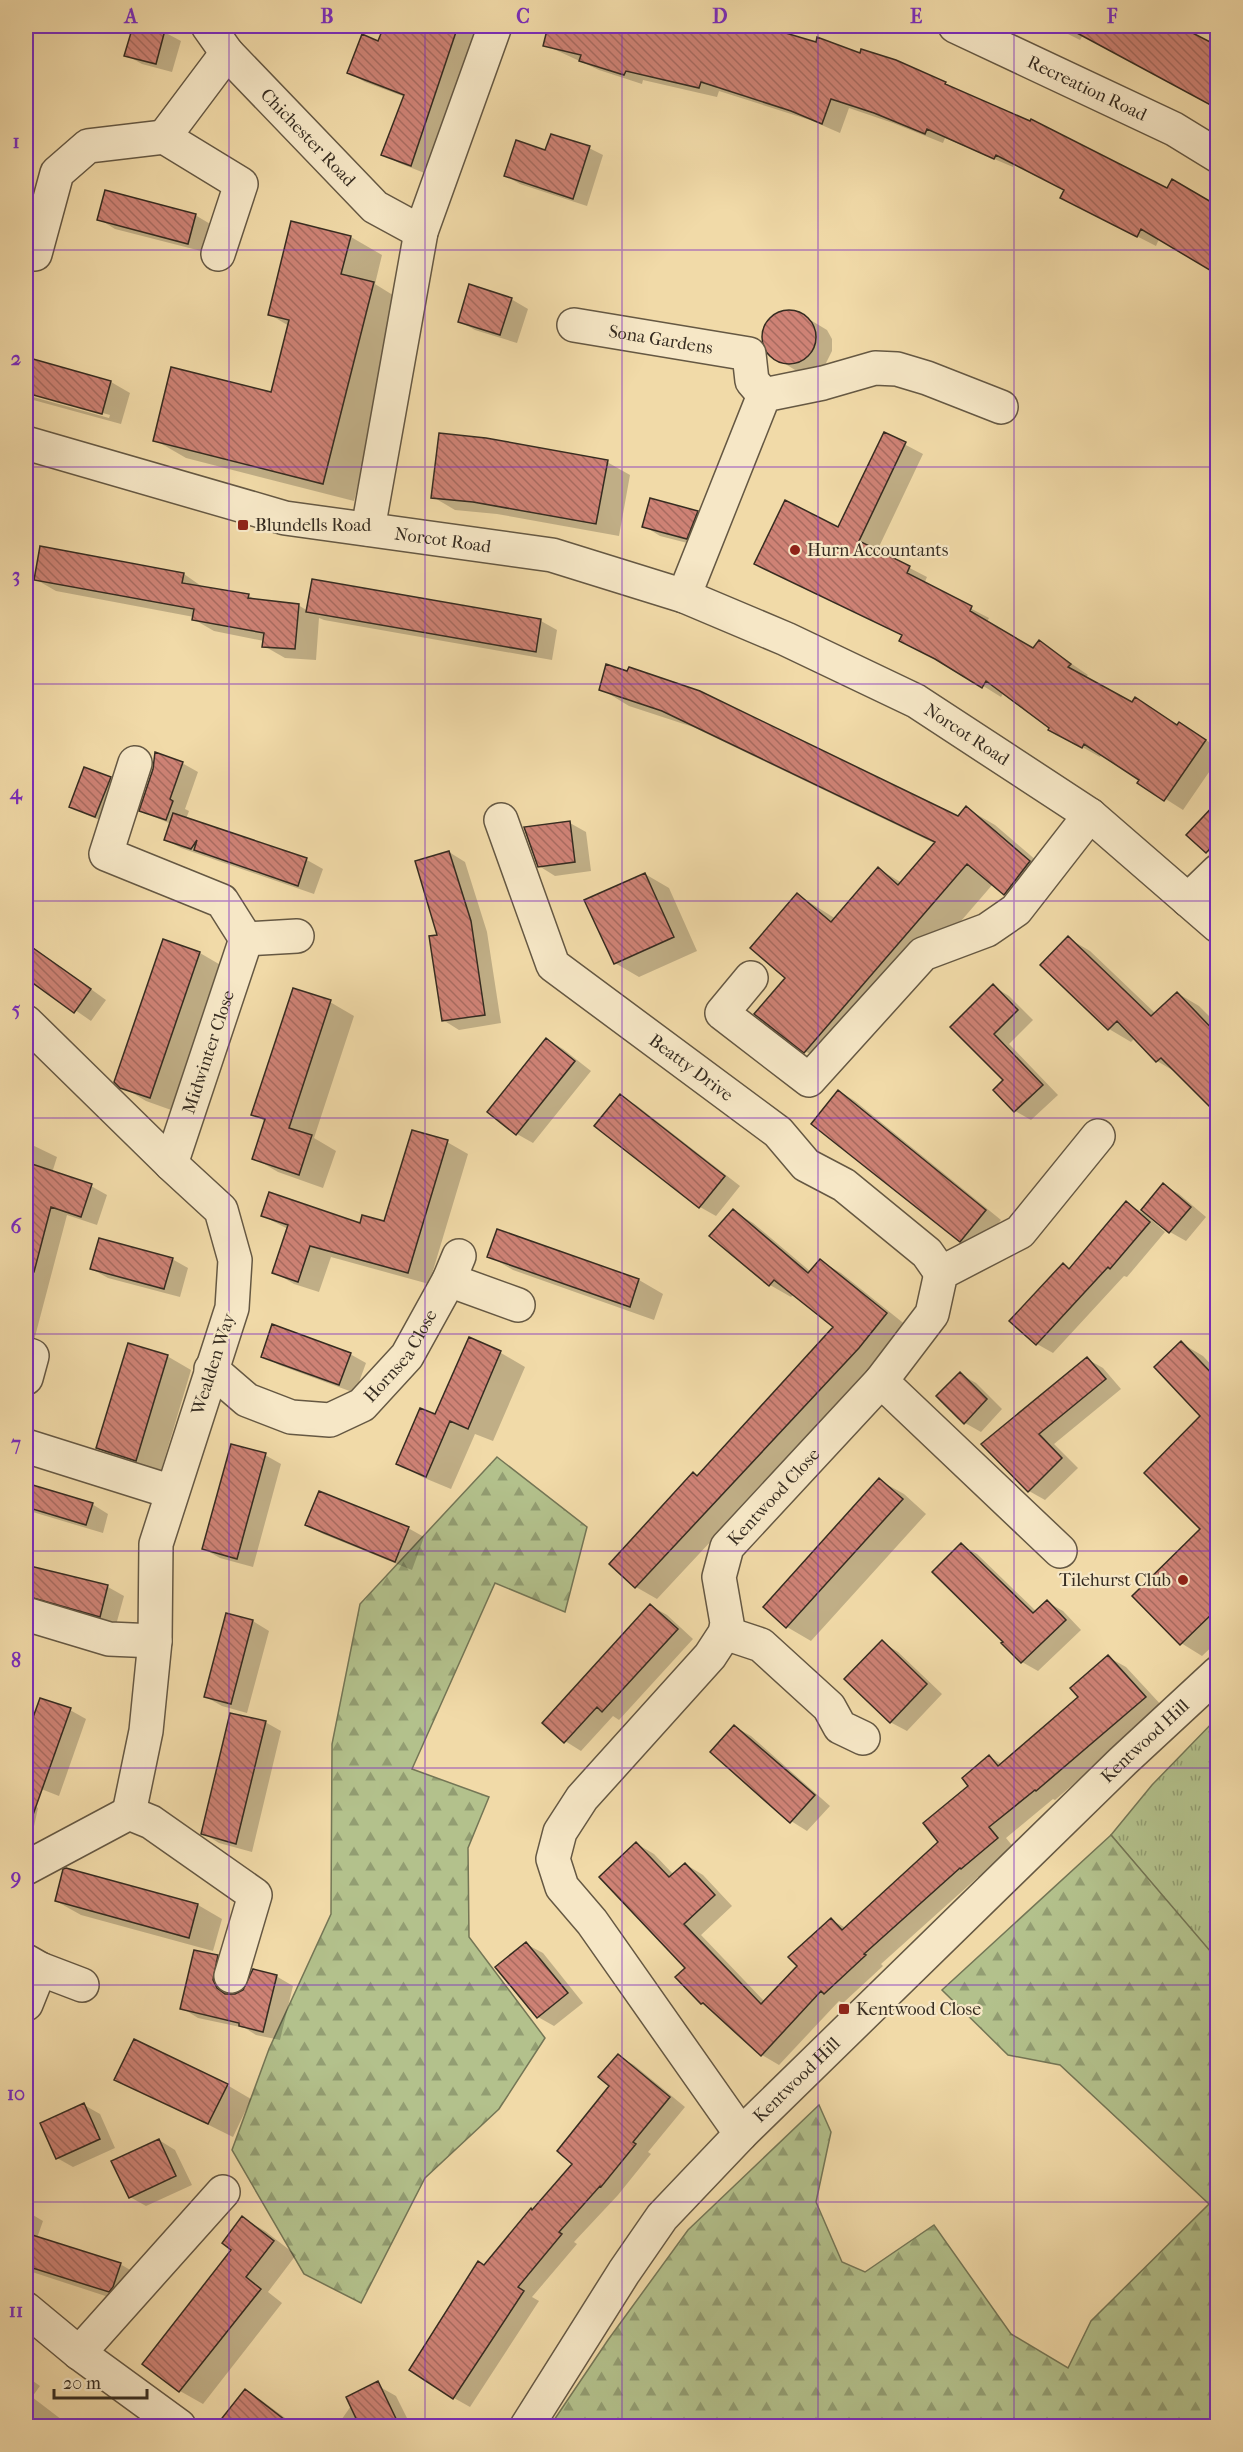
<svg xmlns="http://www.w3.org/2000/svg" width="1243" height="2452" viewBox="0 0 1243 2452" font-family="'IM FELL French Canon',serif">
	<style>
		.grass { fill: url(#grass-tufts); stroke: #747656; stroke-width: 1.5 }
		.forest { fill: url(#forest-firs); stroke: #747656; stroke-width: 1.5 }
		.shadow { fill: #0003 }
		.building { fill: url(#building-back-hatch); stroke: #362c21; stroke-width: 1.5 }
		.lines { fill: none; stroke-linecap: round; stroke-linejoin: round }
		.minor-casing { stroke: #655843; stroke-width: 36 }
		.minor { stroke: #f6e7c6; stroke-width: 33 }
		.grid { fill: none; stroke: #7b2cbf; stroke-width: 1.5; stroke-opacity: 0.55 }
		.poi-dot { fill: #8f2418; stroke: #f6e7c6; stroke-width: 2 }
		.labels { text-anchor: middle; stroke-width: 4.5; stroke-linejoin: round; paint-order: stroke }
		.street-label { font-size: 18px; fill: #362c21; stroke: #f6e7c6 }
		.poi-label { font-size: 18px; fill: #362c21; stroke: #f6e7c6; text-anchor: start }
		.neatline { fill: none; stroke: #7b2cbf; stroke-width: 2 }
		.grid-label { font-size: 20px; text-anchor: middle; font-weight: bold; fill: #7b2cbf }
	</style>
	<defs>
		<pattern id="grass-tufts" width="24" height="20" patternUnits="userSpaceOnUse" patternTransform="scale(1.5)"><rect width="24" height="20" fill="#b3c18c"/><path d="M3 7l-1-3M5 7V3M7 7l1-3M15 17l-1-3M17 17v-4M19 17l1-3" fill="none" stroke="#929d72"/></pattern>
		<pattern id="forest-firs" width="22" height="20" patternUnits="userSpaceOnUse" patternTransform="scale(1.5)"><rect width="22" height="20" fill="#b3c18c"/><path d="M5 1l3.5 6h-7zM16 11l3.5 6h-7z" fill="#929d72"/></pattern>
		<pattern id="building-back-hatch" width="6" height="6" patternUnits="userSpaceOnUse" patternTransform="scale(1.5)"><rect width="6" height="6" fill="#ce8275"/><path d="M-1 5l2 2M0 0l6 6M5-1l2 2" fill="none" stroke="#a86b60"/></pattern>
	</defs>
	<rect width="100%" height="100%" fill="#f1daa8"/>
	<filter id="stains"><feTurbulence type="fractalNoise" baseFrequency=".00333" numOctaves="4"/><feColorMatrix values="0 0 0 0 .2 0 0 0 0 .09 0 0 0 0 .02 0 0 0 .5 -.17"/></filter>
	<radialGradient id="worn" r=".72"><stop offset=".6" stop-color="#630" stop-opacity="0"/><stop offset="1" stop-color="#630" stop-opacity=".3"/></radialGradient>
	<!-- grass -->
	<path class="grass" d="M1217,1718V1961L1111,1835L1152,1785Z"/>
	<!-- forest -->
	<path class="forest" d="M497,1457L587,1527L565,1612L495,1583L412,1769L489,1797L468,1848L469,1937L545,2038L499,2109L425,2178L361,2303L304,2274L232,2150L269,2049L331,1914L332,1744L360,1604Z
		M1111,1835L1217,1959V2426H550L608,2340L688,2230L819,2105L831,2132L816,2202L842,2262L865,2272L934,2225L1011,2334L1068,2368L1091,2321L1209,2204L1060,2065L1008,2055L942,1990Z"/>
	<!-- shadow -->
	<path class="shadow" d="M99,26H143L164,32L181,41L172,72L142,64L126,55L132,35Z
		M385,26H478L459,75L462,77L427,174L399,163L383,154L405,97L365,82L349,73L379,43Z
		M550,26H757L945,83L963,93L1159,239L1156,246L1080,207L1066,190L1014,164L1013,167L945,138L943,143L893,123L849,108L840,133L810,120L719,91L717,97L643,80L642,84L599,70L545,45Z
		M1052,26H1176L1218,48V109L1083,35L1080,40Z
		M589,148L603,155L587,206L520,184L506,176L546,152Z
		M195,215L212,225L205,252L115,229L99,219Z
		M351,237L382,255L375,284L404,302L354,501L186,458L155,440L272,394L289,326L269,314Z
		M511,299L528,309L517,343L475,330L459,321Z
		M781,312H797L827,330L832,339V351L824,367L800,373L769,354L762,340L763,333L767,323Z
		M26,359L111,382L130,393L121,424L26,398V395L109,418L110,415L26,392Z
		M885,434L923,454L877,551L927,577L924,584L989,618L987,622L1034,650L1040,642L1088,675L1085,678L1197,734L1218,748V759L1183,810L1139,782L1141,780L1102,754L1100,757L1068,739L1004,692L1001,697L903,636L756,563L839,529Z
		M607,462L630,475L619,536L497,514L455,510L433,497Z
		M697,512L713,521L703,547L660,536L644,526Z
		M184,574L204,588L249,596L258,601L298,605L308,611L541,621L557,630L552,660L324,620L319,618L316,660L285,658L264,646V641L214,631L193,619L194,617L56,591L35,579Z
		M607,666L958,818L966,808L995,825L1058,879L1033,911L1005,894L993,884L834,1068L805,1051L787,978L798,895L836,919L879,869L902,883L936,844L693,727L629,706L601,689Z
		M182,763L198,772L185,809L189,811L186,819L307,860L323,869L314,894L181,848L165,839L171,824L141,811Z
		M110,778L126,788L112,825L87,815L71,806Z
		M1218,803V858L1207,851Z
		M570,823L586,832L591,871L555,876L539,866Z
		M449,852L465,862L487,932L501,1023L459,1030L443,1020L439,936Z
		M645,874L669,888L697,951L639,977L615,963Z
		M1068,938L1090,951L1156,1014L1177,993L1199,1006L1218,1025V1113L1179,1074L1157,1061L1135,1038L1131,1042L1109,1029L1042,965Z
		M164,941L200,953L224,967L174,1111L146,1101L121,1086Z
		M26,942L106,1000L91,1021L26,976Z
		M993,986L1009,996L1033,1020L1009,1044L1058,1095L1031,1120L1015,1111L1005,1080L952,1027Z
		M330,1002L354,1016L314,1138L336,1151L323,1188L278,1172L254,1158L266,1122L253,1114Z
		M547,1039L563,1049L591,1071L533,1143L517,1134Z
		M839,1091L855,1101L1001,1220L975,1251L959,1242L886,1180Z
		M620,1096L636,1105L740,1186L716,1216L700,1207Z
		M26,1142L57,1157L52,1173L91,1186L107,1195L97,1225L67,1215L32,1348L26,1351V1201L32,1181L26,1179Z
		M447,1142L468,1154L429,1284L331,1257L319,1292L294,1284L274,1272L288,1229L263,1216L361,1225L385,1223Z
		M1163,1185L1179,1194L1206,1217L1186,1241L1170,1232Z
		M1126,1203L1145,1214L1165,1232L1127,1277L1124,1276L1053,1353L1037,1344L1011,1321L1063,1265L1070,1269Z
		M733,1211L753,1223L811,1272L820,1261L841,1273L907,1326L880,1360L657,1599L636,1587L611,1563L698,1477L835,1327L794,1294L791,1297L770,1285L712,1236Z
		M498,1231L639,1280L663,1294L654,1320L513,1270L489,1256Z
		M172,1259L188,1268L180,1297L108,1278L92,1269Z
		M469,1339L501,1353L525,1367L493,1441L475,1434L451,1489L422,1477L398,1463L436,1416Z
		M1181,1343L1203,1356L1218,1372V1641L1202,1656L1181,1643L1202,1529V1416Z
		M350,1354L366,1363L355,1393L279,1365L263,1356Z
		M167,1356L191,1370L160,1474L122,1462L98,1448Z
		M1087,1359L1103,1368L1121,1389L1054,1444L1078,1468L1045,1500L1029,1491L983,1445Z
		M960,1374L976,1383L1002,1409L981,1432L965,1423Z
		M265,1455L281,1464L253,1567L220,1558L204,1549Z
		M879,1480L904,1494L926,1514L811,1641L787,1627L765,1607Z
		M26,1484L92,1504L108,1514L103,1533L26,1510Z
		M307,1525L408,1528L424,1537L412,1570L323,1534Z
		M961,1545L977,1554L1037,1612L1047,1602L1063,1611L1081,1630L1038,1671L1022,1662Z
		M26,1566L108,1587L124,1596L116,1625L26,1602Z
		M651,1606L667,1615L693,1639L619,1720L613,1716L581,1751L565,1741Z
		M227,1615L253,1621L269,1631L247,1713L222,1706L206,1697Z
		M882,1642L898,1652L942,1694L907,1731L890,1722Z
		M1108,1657L1126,1667L1163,1707L1055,1800L1053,1799L1006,1838L1015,1849L980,1878L978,1877L881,1964L883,1966L843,2003L839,2001L779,2065L762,2055L702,2003L637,1844L654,1854L674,1875L685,1864L703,1875L732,1906L701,1935L765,2002L799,1966L831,1920L846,1928L940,1842L970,1786L990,1757L1002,1764L1080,1697Z
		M40,1699L70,1710L86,1719L59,1796L26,1783V1742Z
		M265,1722L281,1731L252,1852L219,1843L203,1833Z
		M735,1727L751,1736L830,1806L807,1831L791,1821Z
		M26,1801L38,1808L26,1863Z
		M56,1901L198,1905L222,1919L213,1951L81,1915Z
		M526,1944L543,1953L583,2003L554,2026L538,2017Z
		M217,1957L233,1966L228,1990L231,1996H235L276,1976L293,1986L280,2040L256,2035L245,2028L198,2018L182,2008Z
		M618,2056L634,2065L685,2107L648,2152L651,2154L618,2195L574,2242L577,2244L532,2297L539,2301L470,2407L454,2398L485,2267L575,2163L611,2086Z
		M116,2079L227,2085L251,2099L233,2137Z
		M84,2105L100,2114L115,2148L73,2167L57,2158Z
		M159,2140L175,2150L192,2185L146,2206L130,2197Z
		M26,2211L43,2221L37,2238L120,2264L144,2278L133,2305L26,2270Z
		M242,2218L265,2231L296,2255L268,2292L282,2303L203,2404L180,2391L145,2363L234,2249Z
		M26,2376L40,2386L32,2397L70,2426H26Z
		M380,2387L396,2396L411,2426H337L351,2406Z
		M245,2391L261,2400L296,2426H232Z"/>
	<!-- building -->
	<path class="building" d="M133,26H147L165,30L156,64L124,56Z
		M384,26H458L411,166L381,155L404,95L347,73L362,34L378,41Z
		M548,26H762L816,42L817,37L860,53L861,49L896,60L946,82L945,84L1030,121L1031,119L1167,188L1172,179L1218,206V275L1141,229L1137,237L1060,198L1064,190L996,155L994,159L927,129L925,134L874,113L831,99L822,124L791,111L701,82L699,88L626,71L624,75L579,61L581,55L543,46Z
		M1064,26H1179L1218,46V109Z
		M551,134L590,146L573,199L504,176L516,140L545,150Z
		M105,190L196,214L188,244L97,220Z
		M291,221L351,236L341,274L374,282L323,484L153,441L171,367L271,392L289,320L268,315Z
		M469,284L512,298L500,335L458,322Z
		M762 337a27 27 0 1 1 54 0a27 27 0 1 1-54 0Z
		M26,357L111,381L102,414L26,393Z
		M884,432L906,442L859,541L910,566L907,573L972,606L970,611L1033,648L1039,640L1071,664L1068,667L1132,702L1135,697L1177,725L1179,722L1206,740L1164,801L1137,783L1139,780L1084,744L1082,748L1048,730L1049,728L986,681L982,688L935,659L899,641L902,635L754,564L785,500L838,527Z
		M439,433L486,438L608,460L596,524L473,502L431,498Z
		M650,498L698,511L687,539L642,527Z
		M40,546L184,573L182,583L249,594L248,598L299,604L295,649L262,647L264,633L192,620L194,609L34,580Z
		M312,579L541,619L536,652L306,612Z
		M606,664L627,671L629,667L700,691L958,816L966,806L1030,861L1004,895L967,864L804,1053L754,1014L785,978L750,948L797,893L831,922L878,867L898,885L935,842L662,711L599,690Z
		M155,752L183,762L170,799L173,801L166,820L139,811L153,769Z
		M84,767L111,777L95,817L69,807Z
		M1218,801V840L1206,853L1186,835Z
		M173,813L307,858L298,886L194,850L197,840L191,849L164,840Z
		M570,821L575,862L538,867L524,827Z
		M449,851L471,921L485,1015L442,1021L429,936L437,935L415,861Z
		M645,873L674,937L614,964L584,900Z
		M1068,936L1151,1016L1177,992L1218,1035V1115L1161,1058L1156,1062L1117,1021L1108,1030L1040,965Z
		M163,939L200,952L150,1098L120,1088L114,1082Z
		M26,943L91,989L74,1013L26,978Z
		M993,984L1018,1010L994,1034L1043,1085L1014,1112L993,1090L1003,1080L950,1027Z
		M293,988L331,1000L289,1128L312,1135L299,1175L252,1159L265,1119L251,1115Z
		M546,1038L575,1061L516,1135L487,1112Z
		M838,1090L986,1210L960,1242L811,1124Z
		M620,1094L725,1176L699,1208L594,1126Z
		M412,1130L448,1140L408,1273L310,1246L298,1282L272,1273L288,1225L261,1216L269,1192L360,1223L362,1215L384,1221Z
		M26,1162L92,1184L81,1217L51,1207L34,1272L26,1271Z
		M1163,1183L1191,1207L1169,1233L1141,1210Z
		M1126,1201L1150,1222L1110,1269L1108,1267L1036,1345L1009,1321L1063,1263L1069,1269Z
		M733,1209L808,1273L820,1259L887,1313L859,1348L635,1588L609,1564L693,1472L697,1476L833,1327L774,1280L769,1286L709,1236Z
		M497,1229L639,1279L630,1307L487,1257Z
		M99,1238L173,1258L164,1289L90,1269Z
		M272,1324L351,1353L339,1385L261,1357Z
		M469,1337L501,1351L468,1429L450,1421L426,1477L396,1464L420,1408L435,1414Z
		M1181,1341L1218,1380V1608L1180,1645L1132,1596L1200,1529L1144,1473L1200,1416L1154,1367Z
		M128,1343L168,1355L136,1461L96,1448Z
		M1087,1357L1106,1379L1039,1434L1062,1458L1028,1492L981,1444Z
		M960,1372L987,1399L964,1424L936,1396Z
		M231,1444L266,1453L237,1559L202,1549Z
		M879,1478L903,1499L786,1628L763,1607Z
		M26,1483L93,1503L86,1525L26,1507Z
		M319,1491L409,1527L395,1562L305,1525Z
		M961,1543L1033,1613L1047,1600L1066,1620L1021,1663L1001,1643L1003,1642L932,1572Z
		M26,1565L108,1585L100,1617L26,1596Z
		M650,1604L678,1629L602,1712L597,1707L564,1743L542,1723Z
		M226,1613L253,1620L231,1704L204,1697Z
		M882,1640L927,1684L890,1723L844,1679Z
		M1108,1655L1146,1697L1036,1791L1035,1790L989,1827L998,1838L961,1869L960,1868L864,1954L866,1955L824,1994L821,1991L761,2056L703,2003L701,2004L675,1977L685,1968L599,1877L636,1842L669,1877L685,1863L715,1895L684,1924L761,2004L797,1966L788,1957L831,1918L842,1930L938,1842L923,1823L968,1786L962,1778L989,1755L998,1766L1078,1697L1070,1688Z
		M40,1698L71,1708L29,1826H26V1737Z
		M230,1713L266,1721L236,1844L201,1834Z
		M734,1725L815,1795L790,1823L710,1752Z
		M66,1868L198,1904L189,1938L55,1901L63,1869Z
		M526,1942L568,1993L537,2018L495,1967Z
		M194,1950L218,1955L213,1980L217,1988L225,1994H235L243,1990L253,1969L277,1975L263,2032L239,2026V2023L180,2009Z
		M134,2039L228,2084L208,2124L114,2080Z
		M618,2054L670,2097L633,2142L636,2144L601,2187L600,2186L559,2232L562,2234L518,2287L524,2291L453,2399L409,2370L478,2261L484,2265L531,2208L532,2210L572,2164L557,2151L609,2086L598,2077Z
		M84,2103L100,2139L56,2159L40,2123Z
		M159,2139L176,2176L129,2198L111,2161Z
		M242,2216L274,2241L246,2277L261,2289L179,2392L142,2364L231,2250L222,2243Z
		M26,2233L121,2263L113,2287L109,2292L26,2266Z
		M378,2381L400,2427H360L346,2397Z
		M245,2389L294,2427H215Z"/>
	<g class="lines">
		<!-- minor casing -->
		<g class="minor-casing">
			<g id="minor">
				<path id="s1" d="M208,26L227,53L375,207L421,232"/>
				<path id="s2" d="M955,26L1174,129L1218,156"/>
				<path d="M35,254L57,173L88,146L164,137"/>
				<path d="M218,254L241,184L164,137L227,53"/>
				<path id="s3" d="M574,325L749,354L752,381L764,395"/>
				<path id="s4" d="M26,443L285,518L552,555L684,596L786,639L916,701L1090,815L1218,926"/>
				<path d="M368,529L421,232L495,26"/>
				<path d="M684,596L764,395L823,383L875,368L897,369L927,378L1001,407"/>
				<path d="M135,763L106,854L222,901L246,939L297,936"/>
				<path id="s5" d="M501,820L553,965L778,1132L806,1165L844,1185L927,1253L941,1273"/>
				<path d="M1188,900L1218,871"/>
				<path d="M751,978L722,1013L809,1080L923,954L987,930L1016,910L1090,815"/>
				<path d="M26,1022L171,1164L221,1210L235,1260L232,1308L156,1544L155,1641L146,1731L129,1813"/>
				<path id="s6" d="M171,1164L246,939"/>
				<path d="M449,1280L518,1305"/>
				<path d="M26,1354L32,1356L26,1378"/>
				<path id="s7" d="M211,1369L247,1400L291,1417L330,1420L362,1405L407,1356L449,1280L459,1256"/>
				<path d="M881,1381L1060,1551"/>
				<path d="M26,1446L172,1492"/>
				<path d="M26,1614L109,1639L155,1641"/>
				<path d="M725,1633L761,1645L829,1707L840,1727L863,1738"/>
				<path d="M26,1868L129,1813L151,1822L255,1895L231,1976"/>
				<path d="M26,1961L40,1969L82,1985"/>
				<path d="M26,2004L40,1969"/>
				<path id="s8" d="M741,2134L592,1922L562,1887L553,1859L560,1832L582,1798L710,1656L725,1633L727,1623L719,1577L727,1547L881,1381L932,1314L941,1273L1020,1232L1098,1136"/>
				<path d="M26,2309L79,2353L179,2426"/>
				<path d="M79,2353L223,2192"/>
				<path id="s9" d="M527,2426L624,2272L662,2217L741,2134L1123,1761L1218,1673"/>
			</g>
		</g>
		<!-- minor -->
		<use href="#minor" class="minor"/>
	</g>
	<!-- grid -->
	<path class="grid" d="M229,26V2426M425,26V2426M622,26V2426M818,26V2426M1014,26V2426M26,250H1218M26,467H1218M26,684H1218M26,901H1218M26,1118H1218M26,1334H1218M26,1551H1218M26,1768H1218M26,1985H1218M26,2202H1218"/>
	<!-- markers -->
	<g class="poi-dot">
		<rect x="237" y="519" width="12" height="12" rx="3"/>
		<circle cx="795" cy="550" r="6"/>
		<circle cx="1183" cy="1580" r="6"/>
		<rect x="838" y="2003" width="12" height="12" rx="3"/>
	</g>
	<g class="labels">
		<!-- street labels -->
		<g class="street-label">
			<text dy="6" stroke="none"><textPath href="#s2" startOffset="146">Recreation Road</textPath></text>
			<text dy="6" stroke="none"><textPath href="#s1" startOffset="150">Chichester Road</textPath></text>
			<text dy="6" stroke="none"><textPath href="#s3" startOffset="88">Sona Gardens</textPath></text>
			<text dy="6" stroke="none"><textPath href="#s4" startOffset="429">Norcot Road</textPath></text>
			<text dy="6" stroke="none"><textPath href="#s4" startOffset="993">Norcot Road</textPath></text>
			<text dy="6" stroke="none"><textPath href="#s6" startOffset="118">Midwinter Close</textPath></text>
			<text dy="6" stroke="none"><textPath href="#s5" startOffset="326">Beatty Drive</textPath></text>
			<text dy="6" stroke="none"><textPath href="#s7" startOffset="232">Hornsea Close</textPath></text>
			<text transform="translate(213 1364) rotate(-72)" y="6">Wealden Way</text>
			<text dy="6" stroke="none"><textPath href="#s8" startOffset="778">Kentwood Close</textPath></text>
			<text dy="6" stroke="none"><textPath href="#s9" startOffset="927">Kentwood Hill</textPath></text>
			<text dy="6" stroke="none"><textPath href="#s9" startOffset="441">Kentwood Hill</textPath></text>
		</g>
		<!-- poi labels -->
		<g class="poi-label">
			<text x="255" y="531">Blundells Road</text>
			<text x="807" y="556">Hurn Accountants</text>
			<text x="1171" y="1586" text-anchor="end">Tilehurst Club</text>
			<text x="856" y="2015">Kentwood Close</text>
		</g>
	</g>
	<!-- margin -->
	<rect width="1243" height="2452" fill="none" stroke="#f1daa8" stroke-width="66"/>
	<!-- scale -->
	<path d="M54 2389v9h93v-9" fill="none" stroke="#362c21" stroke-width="3"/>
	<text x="63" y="2389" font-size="18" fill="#362c21" stroke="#f6e7c6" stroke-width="4.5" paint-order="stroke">20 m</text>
	<rect x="33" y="33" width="1177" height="2386" class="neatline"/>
	<g class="grid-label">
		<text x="131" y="23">A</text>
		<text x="327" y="23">B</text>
		<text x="523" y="23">C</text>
		<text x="720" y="23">D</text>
		<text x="916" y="23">E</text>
		<text x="1112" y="23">F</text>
		<text x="16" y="148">1</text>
		<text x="16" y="365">2</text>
		<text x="16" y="582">3</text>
		<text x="16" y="799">4</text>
		<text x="16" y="1016">5</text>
		<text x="16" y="1233">6</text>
		<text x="16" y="1450">7</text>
		<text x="16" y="1667">8</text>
		<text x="16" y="1884">9</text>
		<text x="16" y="2100">10</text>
		<text x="16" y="2317">11</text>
	</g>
	<rect width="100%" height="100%" filter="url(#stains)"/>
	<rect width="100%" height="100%" fill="url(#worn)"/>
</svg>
